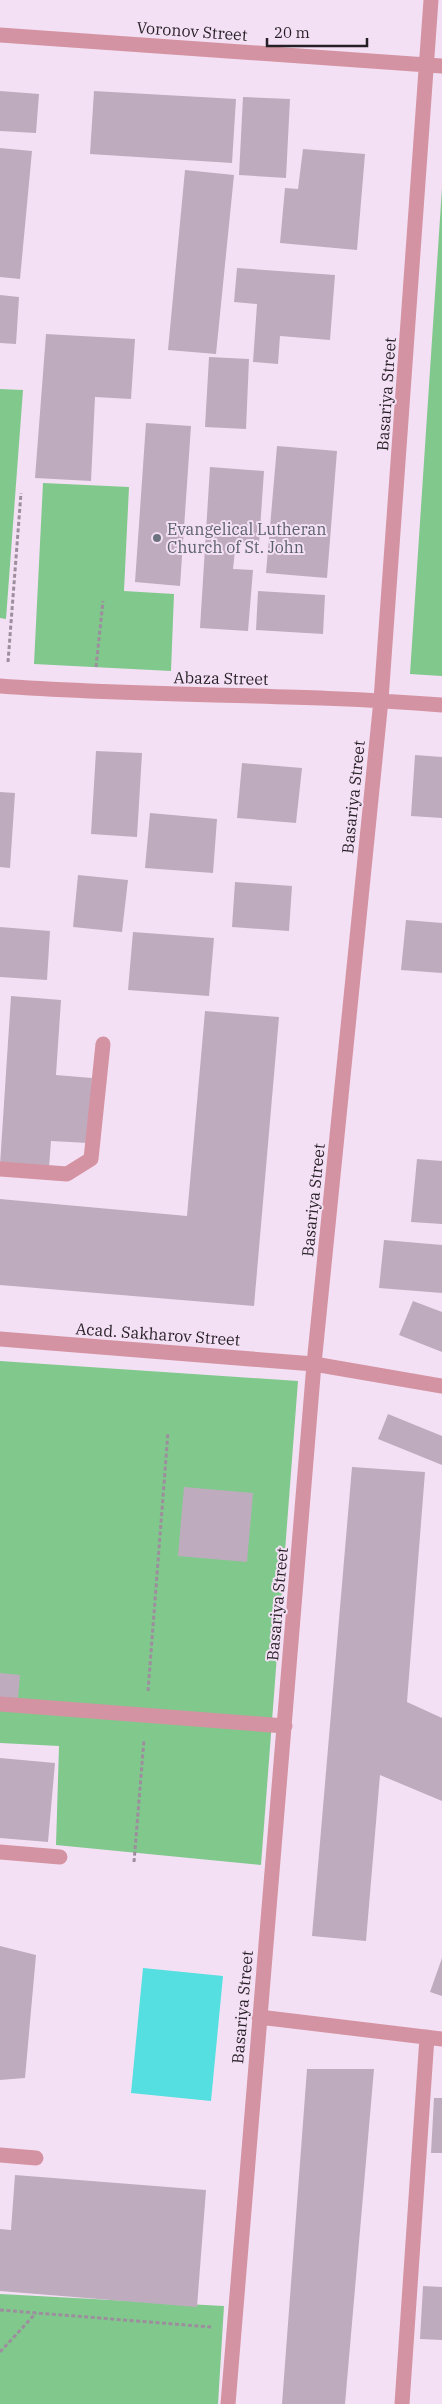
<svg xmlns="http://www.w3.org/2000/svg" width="442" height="2404" viewBox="0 0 442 2404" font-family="'IBM Plex Serif',serif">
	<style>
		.green { fill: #81c88d }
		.water { fill: #55dfe1 }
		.building { fill: #beacbe }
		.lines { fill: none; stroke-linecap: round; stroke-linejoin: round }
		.path { stroke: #9d8e9d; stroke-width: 3; stroke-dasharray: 4 2.5; stroke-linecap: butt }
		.minor { stroke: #d493a2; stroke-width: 15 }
		.worship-dot { fill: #6b7280; stroke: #f4e0f4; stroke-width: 2 }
		.labels { text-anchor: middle; stroke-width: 4; stroke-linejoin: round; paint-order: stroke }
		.street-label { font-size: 16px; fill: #261f26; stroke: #f4e0f4 }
		.worship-label { font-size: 16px; fill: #5b616d; stroke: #f4e0f4; text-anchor: start }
	</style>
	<rect width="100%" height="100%" fill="#f4e0f4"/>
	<!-- green -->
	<path class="green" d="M442,188V676L410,674Z
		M0,389L23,390L6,619L0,618Z
		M43,483L129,487L124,591L174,594L171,671L34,664Z
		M0,1361L298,1381L261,1865L56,1845L59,1746L0,1743Z
		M0,2294L224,2306L218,2404H0Z"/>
	<!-- water -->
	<path class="water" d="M143,1968L223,1976L211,2101L131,2093Z"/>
	<!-- building -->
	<path class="building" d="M0,91L39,94L36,133L0,131Z
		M94,91L236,99L232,163L90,154Z
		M243,97L290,99L286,178L239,175Z
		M0,148L32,151L20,279L0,277Z
		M303,149L365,154L357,250L280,243L285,188L298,189Z
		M185,170L234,175L216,354L168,350Z
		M237,268L335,275L330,340L280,336L278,364L253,362L257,304L234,302Z
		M0,295L19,297L16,344L0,343Z
		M46,334L135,339L131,399L95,397L91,481L35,478Z
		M209,357L249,359L246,429L205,427Z
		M146,423L191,426L180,586L135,582Z
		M277,446L337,451L327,578L266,573Z
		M210,467L264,471L259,544L236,542L233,569L253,570L248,631L200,628Z
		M258,591L325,595L323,634L256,630Z
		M96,751L142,753L137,837L91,834Z
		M415,755L442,757V818L411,816Z
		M242,763L302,768L296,823L237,818Z
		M0,792L15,793L10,868L0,867Z
		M150,813L217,819L213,873L145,868Z
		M78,875L128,880L122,932L73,927Z
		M235,882L292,886L289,931L232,927Z
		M406,920L442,923V973L401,970Z
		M0,927L50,931L47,980L0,977Z
		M133,932L214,938L209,996L128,990Z
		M11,996L61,1000L56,1075L92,1078L88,1143L51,1141L49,1168L0,1165Z
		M205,1011L279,1017L254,1306L0,1285V1199L187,1216Z
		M417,1159L442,1161V1224L411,1222Z
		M384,1240L442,1245V1293L379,1288Z
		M413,1301L442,1312V1352L399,1335Z
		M388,1414L442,1436V1465L378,1439Z
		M352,1467L425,1472L407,1702L442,1718V1801L380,1775L366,1941L312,1936Z
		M184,1487L253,1493L247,1562L178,1556Z
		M0,1673L20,1675L18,1698L0,1697Z
		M0,1758L55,1763L48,1842L0,1838Z
		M0,1946L36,1955L25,2078L0,2080Z
		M442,1958V1996L430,1992Z
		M307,2069H374L345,2404H282Z
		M434,2098H442V2153H431Z
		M15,2175L206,2190L197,2307L0,2291V2229L11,2230Z
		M423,2286L442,2287V2340L420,2339Z"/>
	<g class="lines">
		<!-- path -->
		<path class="path" d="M8,662L21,493
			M96,667L103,601
			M148,1691L168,1432
			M134,1862L144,1739
			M0,2310L211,2327
			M0,2352L36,2313"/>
		<!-- minor -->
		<path class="minor" d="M0,35L442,66
			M0,686C147,697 295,693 442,705
			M0,1169L67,1174L91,1159L103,1044
			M0,1339L314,1364L442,1386
			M0,1704L285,1726
			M0,1852L60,1857
			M259,2017L442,2039
			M0,2155L36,2158
			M228,2404L314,1364L381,700L431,0
			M402,2404L427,2037"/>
	</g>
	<!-- markers -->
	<circle class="worship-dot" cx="157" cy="538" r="5"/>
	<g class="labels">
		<!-- street labels -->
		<g class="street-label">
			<text transform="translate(192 31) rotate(4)" y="6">Voronov Street</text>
			<text transform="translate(386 394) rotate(-86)" y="6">Basariya Street</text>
			<text transform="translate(221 678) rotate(1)" y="6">Abaza Street</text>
			<text transform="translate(353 797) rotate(-84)" y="6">Basariya Street</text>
			<text transform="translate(313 1200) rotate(-84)" y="6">Basariya Street</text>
			<text transform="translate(158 1334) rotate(4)" y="6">Acad. Sakharov Street</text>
			<text transform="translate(277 1604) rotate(-85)" y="6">Basariya Street</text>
			<text transform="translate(242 2007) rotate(-85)" y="6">Basariya Street</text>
		</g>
		<!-- worship labels -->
		<g class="worship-label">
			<text x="167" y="535">Evangelical Lutheran<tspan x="167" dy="18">Church of St. John</tspan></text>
		</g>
	</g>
	<!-- scale -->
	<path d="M267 38v8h100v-8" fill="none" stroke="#261f26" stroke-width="2.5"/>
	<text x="274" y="38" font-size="15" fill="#261f26" stroke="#f4e0f4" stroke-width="4" paint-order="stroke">20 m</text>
</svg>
